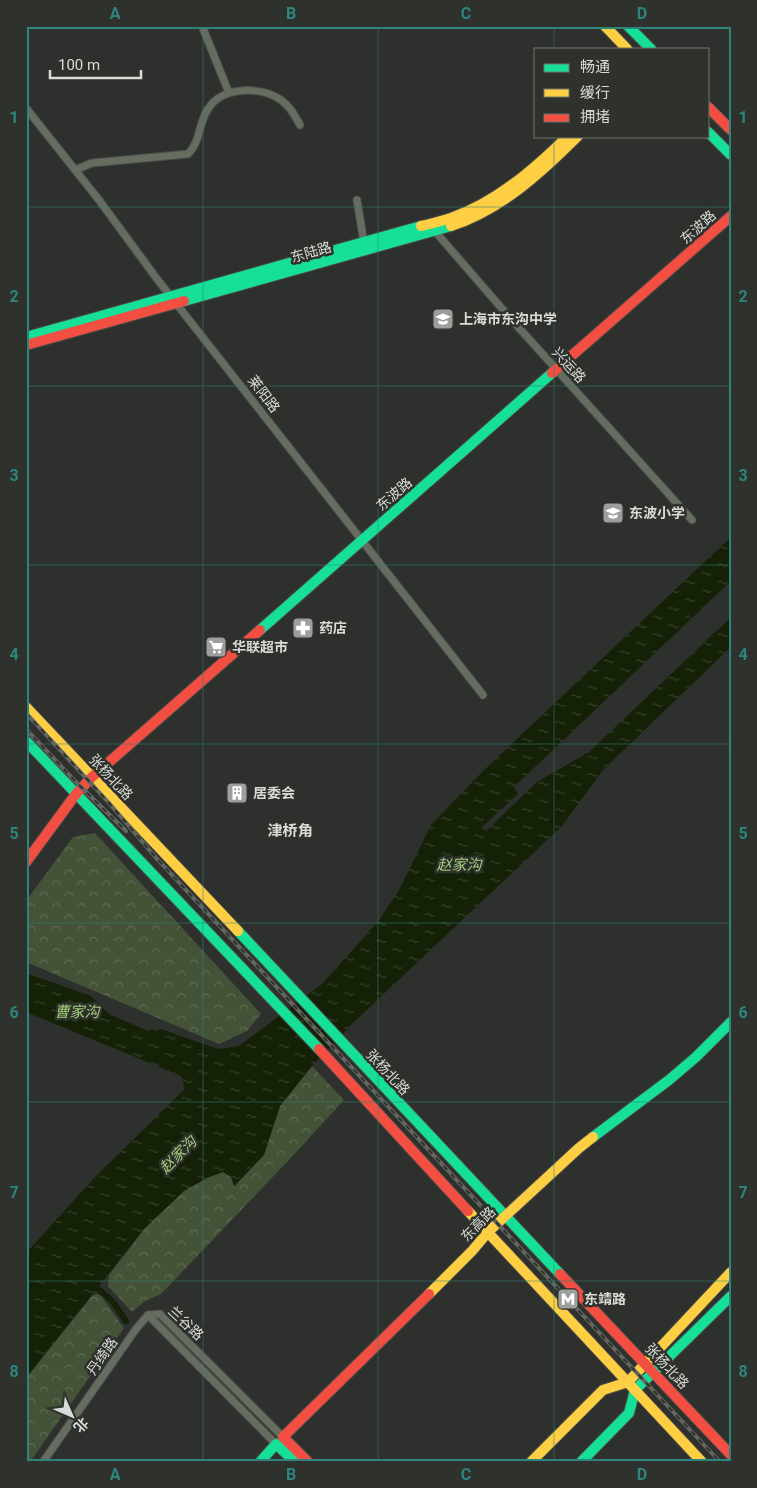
<svg xmlns="http://www.w3.org/2000/svg" width="757" height="1488" viewBox="0 0 757 1488" font-family="Roboto,'Noto Sans SC',sans-serif">
	<style>
		.park { fill: url(#park-crowns) }
		.water { fill: url(#water-ripples) }
		.lines { fill: none; stroke-linecap: round; stroke-linejoin: round }
		.canal { stroke: #152107; stroke-width: 6 }
		.street-casing { stroke: #494b49; stroke-width: 9 }
		.fast-casing { stroke: #494b49; stroke-width: 12 }
		.slow-casing { stroke: #494b49; stroke-width: 12 }
		.jam-casing { stroke: #494b49; stroke-width: 12 }
		.street { stroke: #666c60; stroke-width: 7 }
		.fast { stroke: #16e098; stroke-width: 10 }
		.slow { stroke: #ffcf43; stroke-width: 10 }
		.jam { stroke: #f24e42; stroke-width: 10 }
		.rail-casing { stroke: #646760; stroke-width: 4 }
		.rail { stroke: #2e312c; stroke-width: 2; stroke-dasharray: 5.5; stroke-linecap: butt }
		.grid { fill: none; stroke: #2d857e; stroke-width: 1; stroke-opacity: 0.55 }
		.labels { text-anchor: middle; stroke-width: 5; stroke-linejoin: round; paint-order: stroke }
		.street-label { font-size: 14px; fill: #d9dbd8; stroke: #2e312c }
		.poi-label { font-size: 14px; font-weight: bold; fill: #d9dbd8; stroke: #2e312c; text-anchor: start }
		.neighbourhood-label { font-size: 15px; font-weight: bold; fill: #d9dbd8; stroke: #2e312c }
		.water-label { font-size: 15px; font-style: italic; fill: #a5cd7b; stroke: #2e312c }
		.neatline { fill: none; stroke: #2d857e; stroke-width: 2 }
		.grid-label { font-size: 16px; text-anchor: middle; font-weight: bold; fill: #2d857e }
	</style>
	<defs>
		<pattern id="park-crowns" width="20" height="18" patternUnits="userSpaceOnUse" patternTransform="scale(1.25)"><rect width="20" height="18" fill="#445337"/><path d="M2 6a3 3 0 1 1 6 0M12 15a3 3 0 1 1 6 0" fill="none" stroke="#5e6b53"/></pattern>
		<pattern id="water-ripples" width="26" height="14" patternUnits="userSpaceOnUse" patternTransform="scale(1.25)"><rect width="26" height="14" fill="#152107"/><path d="M2 4q2-2 4 0t4 0M15 11q2-2 4 0t4 0" fill="none" stroke="#36412a"/></pattern>
	</defs>
	<rect width="100%" height="100%" fill="#2e302d"/>
	<!-- park -->
	<path class="park" d="M95,833L261,1014L247,1031L219,1044L26,962V901L73,837Z
		M312,1066L344,1100L288,1161L161,1294L145,1301L132,1312L108,1286L109,1275L145,1228L184,1191L207,1178L223,1172L231,1177L235,1186L262,1157L280,1106Z
		M97,1294L101,1296L124,1328L30,1462H26V1378L92,1296Z"/>
	<!-- water -->
	<path class="water" d="M731,537V581L514,787L518,794L481,828L486,831L537,782L589,752L731,617V647L603,770L562,826L354,1022L312,1066L280,1106L264,1155L234,1186L231,1177L223,1172L207,1178L184,1191L145,1228L26,1378V1253L96,1176L185,1089L181,1076L26,1012V973L91,996L109,1014L148,1031L158,1028L218,1049L239,1046L323,983L380,919L399,890L431,825L484,770Z"/>
	<g class="lines">
		<!-- canal -->
		<path class="canal" d="M92,1283L113,1302L126,1321"/>
		<!-- street casing -->
		<g class="street-casing">
			<path id="street" d="M202,26L229,93
				M26,108L99,200L157,279L483,695
				M75,170L92,163L188,154C201,141 198,124 208,109C222,86 261,86 281,100C290,106 295,116 300,125
				M357,200L364,243
				M433,229L511,319L692,520
				M160,1314L283,1437L276,1444L148,1315Z
				M43,1462L136,1329L148,1315"/>
		</g>
		<!-- fast casing -->
		<g class="fast-casing">
			<path id="fast" d="M628,26L651,49
				M708,132L731,155
				M184,301L451,226
				M26,337L421,226
				M260,630L552,373
				M26,741L319,1049
				M238,931L560,1274
				M593,1137L669,1080L696,1057L731,1022
				M260,1462L276,1444L295,1462
				M581,1462L629,1413L635,1390L731,1296"/>
		</g>
		<!-- slow casing -->
		<g class="slow-casing">
			<path id="slow" d="M605,26L627,49
				M421,226C431,224 441,221 451,218C497,202 534,169 568,136
				M451,226C501,210 542,172 578,136
				M26,707L238,931
				M468,1211L702,1462
				M429,1294L472,1251L488,1232L579,1148L593,1137
				M531,1462L603,1390L628,1382L731,1272"/>
		</g>
		<!-- jam casing -->
		<g class="jam-casing">
			<path id="jam" d="M708,107L731,130
				M26,345L184,301
				M552,373L731,216
				M26,862L76,794L92,777L260,630
				M319,1049L468,1211
				M560,1274L731,1455
				M308,1462L283,1437L429,1294"/>
		</g>
		<!-- street -->
		<use href="#street" class="street"/>
		<!-- fast -->
		<use href="#fast" class="fast"/>
		<!-- slow -->
		<use href="#slow" class="slow"/>
		<!-- jam -->
		<use href="#jam" class="jam"/>
		<!-- rail casing -->
		<g class="rail-casing">
			<path id="rail" d="M26,713L109,803L158,860L720,1462
				M26,729L77,783L126,831"/>
		</g>
		<!-- rail -->
		<use href="#rail" class="rail"/>
	</g>
	<!-- grid -->
	<path class="grid" d="M203,26V1462M378,26V1462M554,26V49M554,136V1462M26,207H731M26,386H731M26,565H731M26,744H731M26,923H731M26,1102H731M26,1281H731"/>
	<!-- icons -->
	<defs>
		<g id="school-square" transform="scale(1.125)"><rect x="-9" y="-9" width="18" height="18" rx="4" fill="#9d9f9c" stroke="#2e312c"/><path d="M0-5L7-2L0 1L-7-2ZM-4 1L0 2.5L4 1V4Q0 6-4 4Z" fill="#fff"/></g>
		<g id="pharmacy-square" transform="scale(1.125)"><rect x="-9" y="-9" width="18" height="18" rx="4" fill="#9d9f9c" stroke="#2e312c"/><path d="M-2-6h4v4h4v4h-4v4h-4v-4h-4v-4h4Z" fill="#fff"/></g>
		<g id="supermarket-square" transform="scale(1.125)"><rect x="-9" y="-9" width="18" height="18" rx="4" fill="#9d9f9c" stroke="#2e312c"/><path d="M-6-5.5h2.5l.6 2H6L4.5 2H-2.5L-4.4-4H-6ZM-1.5 3.2a1.3 1.3 0 1 0 .1 0ZM3 3.2a1.3 1.3 0 1 0 .1 0Z" fill="#fff"/></g>
		<g id="building-square" transform="scale(1.125)"><rect x="-9" y="-9" width="18" height="18" rx="4" fill="#9d9f9c" stroke="#2e312c"/><path d="M-4-6H4V6H1V3H-1V6H-4ZM-2.5-4.3h1.7v1.8h-1.7ZM.8-4.3h1.7v1.8H.8ZM-2.5-1h1.7V.8h-1.7ZM.8-1h1.7V.8H.8Z" fill="#fff"/></g>
		<g id="metro-square" transform="scale(1.125)"><rect x="-9" y="-9" width="18" height="18" rx="4" fill="#9d9f9c" stroke="#2e312c"/><path d="M-5.5 5V-5H-3L0 0L3-5H5.5V5H3V-.5L0 4L-3-.5V5Z" fill="#fff"/></g>
	</defs>
	<g fill-rule="evenodd">
		<use href="#school-square" x="443" y="319"/>
		<use href="#school-square" x="613" y="513"/>
		<use href="#pharmacy-square" x="303" y="628"/>
		<use href="#supermarket-square" x="216" y="647"/>
		<use href="#building-square" x="237" y="793"/>
		<use href="#metro-square" x="568" y="1299"/>
	</g>
	<g class="labels">
		<!-- street labels -->
		<g class="street-label">
			<text transform="translate(698 227) rotate(-42)" y="5">东波路</text>
			<text transform="translate(311 252) rotate(-16)" y="5">东陆路</text>
			<text transform="translate(569 365) rotate(48)" y="5">兴运路</text>
			<text transform="translate(264 394) rotate(53)" y="5">莱阳路</text>
			<text transform="translate(394 494) rotate(-41)" y="5">东波路</text>
			<text transform="translate(111 777) rotate(47)" y="5">张杨北路</text>
			<text transform="translate(388 1072) rotate(47)" y="5">张杨北路</text>
			<text transform="translate(478 1224) rotate(-45)" y="5">东高路</text>
			<text transform="translate(186 1323) rotate(43)" y="5">兰谷路</text>
			<text transform="translate(102 1356) rotate(-55)" y="5">丹绮路</text>
			<text transform="translate(667 1366) rotate(47)" y="5">张杨北路</text>
		</g>
		<!-- poi labels -->
		<g class="poi-label">
			<text x="459" y="324">上海市东沟中学</text>
			<text x="629" y="518">东波小学</text>
			<text x="319" y="633">药店</text>
			<text x="232" y="652">华联超市</text>
			<text x="253" y="798">居委会</text>
			<text x="584" y="1304">东靖路</text>
		</g>
		<!-- neighbourhood labels -->
		<g class="neighbourhood-label">
			<text x="290" y="836">津桥角</text>
		</g>
		<!-- water labels -->
		<g class="water-label">
			<text x="459" y="870">赵家沟</text>
			<text x="77" y="1017">曹家沟</text>
			<text transform="translate(178 1155) rotate(-45)" y="5">赵家沟</text>
		</g>
	</g>
	<!-- border -->
	<rect width="757" height="1488" fill="none" stroke="#2e312c" stroke-width="55"/>
	<!-- legend -->
	<rect x="534" y="48" width="175" height="90" fill="#2e312c" stroke="#727571"/>
	<rect x="544" y="64" width="25" height="8" fill="#16e098" stroke="#727571"/>
	<text x="580" y="72" font-size="15" fill="#d9dbd8">畅通</text>
	<rect x="544" y="89" width="25" height="8" fill="#ffcf43" stroke="#727571"/>
	<text x="580" y="98" font-size="15" fill="#d9dbd8">缓行</text>
	<rect x="544" y="114" width="25" height="8" fill="#f24e42" stroke="#727571"/>
	<text x="580" y="122" font-size="15" fill="#d9dbd8">拥堵</text>
	<!-- north arrow -->
	<g transform="translate(72 1416) rotate(135)" stroke="#2e312c" stroke-width="4" paint-order="stroke">
	<path d="M0-4L9 19L0 12L-9 19Z" fill="#d9dbd8"/>
	<text y="-8" font-size="14" font-weight="bold" text-anchor="middle" fill="#d9dbd8">北</text>
	</g>
	<!-- scale -->
	<path d="M50 70v8h91v-8" fill="none" stroke="#d9dbd8" stroke-width="2.5"/>
	<text x="58" y="70" font-size="15" fill="#d9dbd8" stroke="#2e312c" stroke-width="4" paint-order="stroke">100 m</text>
	<rect x="28" y="28" width="702" height="1432" class="neatline"/>
	<g class="grid-label">
		<text x="115" y="19">A</text>
		<text x="291" y="19">B</text>
		<text x="466" y="19">C</text>
		<text x="642" y="19">D</text>
		<text x="14" y="123">1</text>
		<text x="743" y="123">1</text>
		<text x="14" y="302">2</text>
		<text x="743" y="302">2</text>
		<text x="14" y="481">3</text>
		<text x="743" y="481">3</text>
		<text x="14" y="660">4</text>
		<text x="743" y="660">4</text>
		<text x="14" y="839">5</text>
		<text x="743" y="839">5</text>
		<text x="14" y="1018">6</text>
		<text x="743" y="1018">6</text>
		<text x="14" y="1198">7</text>
		<text x="743" y="1198">7</text>
		<text x="14" y="1377">8</text>
		<text x="743" y="1377">8</text>
		<text x="115" y="1480">A</text>
		<text x="291" y="1480">B</text>
		<text x="466" y="1480">C</text>
		<text x="642" y="1480">D</text>
	</g>
</svg>
